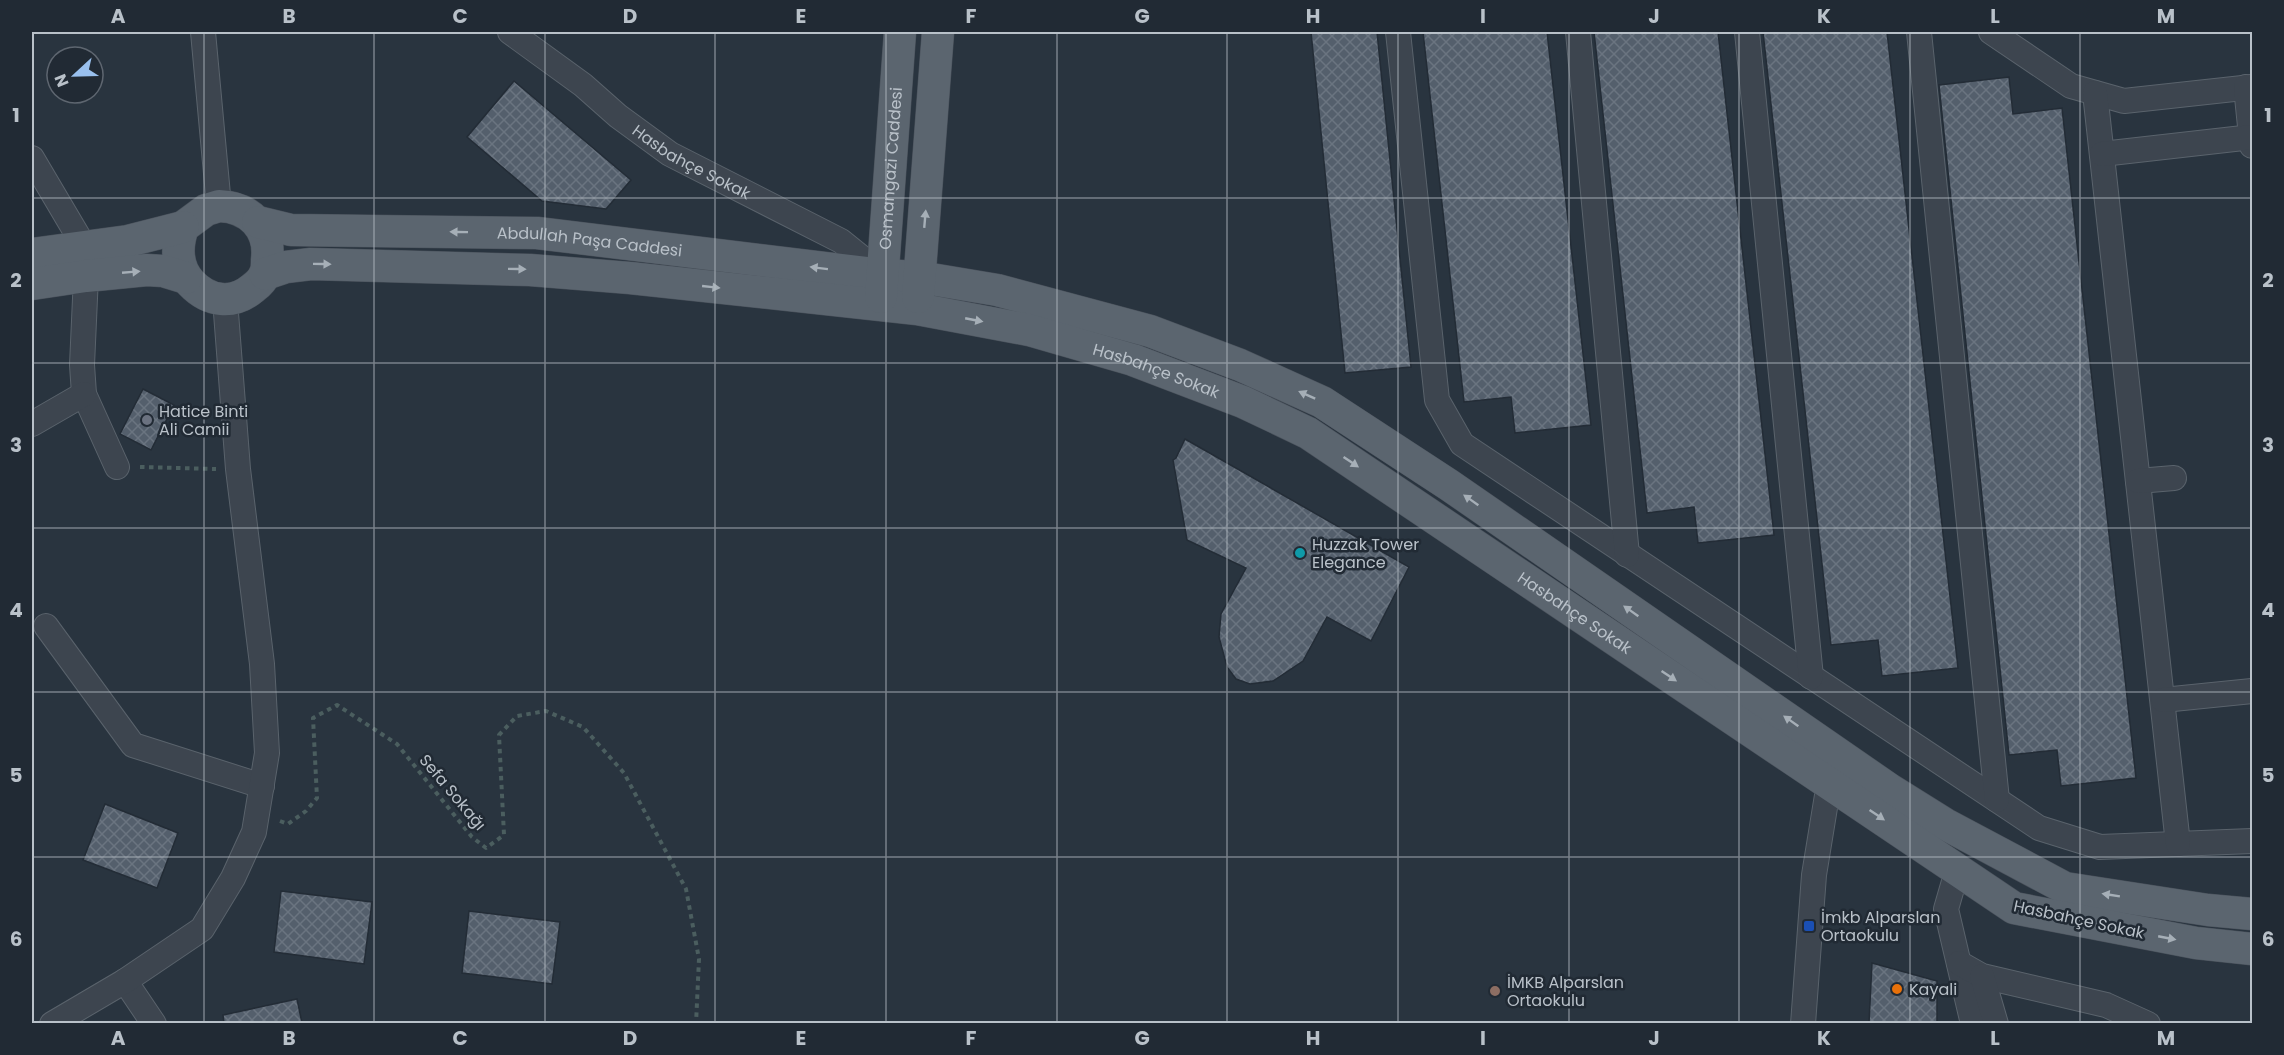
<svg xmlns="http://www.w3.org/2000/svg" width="2284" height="1055" viewBox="0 0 2284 1055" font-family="Poppins,sans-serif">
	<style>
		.building { fill: url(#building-cross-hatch); stroke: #232c36; stroke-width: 1.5 }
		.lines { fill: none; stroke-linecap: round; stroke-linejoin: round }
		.minor-casing { stroke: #5a636c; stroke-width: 26 }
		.major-casing { stroke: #49515b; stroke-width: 33 }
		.path { stroke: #4b5e5f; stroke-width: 4; stroke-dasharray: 4.5 4.5; stroke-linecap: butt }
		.minor { stroke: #3d454f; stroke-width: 24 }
		.major { stroke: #5b656f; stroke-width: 32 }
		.oneway { fill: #a6afb7 }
		.grid { fill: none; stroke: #b9c1c9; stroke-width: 1.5; stroke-opacity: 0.55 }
		.worship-dot { fill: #6b7280; stroke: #212a34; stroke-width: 2 }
		.culture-dot { fill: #0f9aa8; stroke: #212a34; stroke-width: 2 }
		.transit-dot { fill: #1a4fb4; stroke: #212a34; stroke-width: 2 }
		.food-dot { fill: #e8710a; stroke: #212a34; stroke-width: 2 }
		.education-dot { fill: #8d6e63; stroke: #212a34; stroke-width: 2 }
		.labels { text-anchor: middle; stroke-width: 5; stroke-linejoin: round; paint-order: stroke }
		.street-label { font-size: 16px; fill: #b9c1c9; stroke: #212a34 }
		.poi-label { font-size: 16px; fill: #b9c1c9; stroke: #212a34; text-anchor: start }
		.neatline { fill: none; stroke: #b9c1c9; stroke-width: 2 }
		.grid-label { font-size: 20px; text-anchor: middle; font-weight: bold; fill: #b9c1c9 }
	</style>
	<defs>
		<pattern id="building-cross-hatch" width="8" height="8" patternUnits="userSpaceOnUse" patternTransform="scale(1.5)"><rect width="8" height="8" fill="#545f6c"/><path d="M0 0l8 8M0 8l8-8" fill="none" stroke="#6a7480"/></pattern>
	</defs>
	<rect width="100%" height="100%" fill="#29343f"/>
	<!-- building -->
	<path class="building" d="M1311,32H1377L1411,367L1345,373Z
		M1423,32H1547L1591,425L1515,433L1511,397L1464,402Z
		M1594,32H1718L1774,535L1698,543L1694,507L1647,513Z
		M1763,32H1887L1958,668L1882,676L1878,640L1831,645Z
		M2009,77L2013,114L2062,108L2136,778L2061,786L2057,750L2009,755L1939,85Z
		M514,81L631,180L606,209L542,201L467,137Z
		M143,389L174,405L151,450L120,434Z
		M1185,439L1409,567L1371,641L1327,617L1303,661L1273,681L1250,684L1236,679L1227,667L1219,637L1221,614L1246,568L1187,540L1173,460L1176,458Z
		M105,804L178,833L157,888L83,860Z
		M281,891L372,902L364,964L274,952Z
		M469,911L560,922L552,984L462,973Z
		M1872,963L1937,981V1023H1869Z
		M297,999L302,1023H224L223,1015Z"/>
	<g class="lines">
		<!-- minor casing -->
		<g class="minor-casing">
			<g id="minor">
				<path d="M203,32L219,206"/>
				<path id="s1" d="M510,32L583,85L618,116L670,154L841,241L883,275"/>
				<path d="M1398,32L1437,400L1462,444L2039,828L2100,847L2252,841"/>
				<path d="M1578,32L1627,555"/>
				<path d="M1747,32L1811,677"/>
				<path d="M1919,32L1997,800"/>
				<path d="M1991,32L2071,86L2124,101L2252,87"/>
				<path d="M2246,87L2252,146"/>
				<path d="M2095,93L2178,844"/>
				<path d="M2102,154L2252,137"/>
				<path d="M32,158L84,246"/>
				<path d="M86,276L82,365L84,394L117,467"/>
				<path d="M32,424L84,394"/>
				<path d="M2138,481L2174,478"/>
				<path d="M46,626L133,745L262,786"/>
				<path d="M2163,700L2252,691"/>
				<path d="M1957,871L1946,909L1973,1024"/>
				<path d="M1959,963L1982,976L2106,1005L2148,1024"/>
				<path d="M1982,976L1996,1024"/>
				<path d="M125,981L154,1024"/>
				<path d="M52,1024L125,981L202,929L233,878L254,832L267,753L262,664L238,469L225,300"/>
				<path d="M1803,1024L1814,875L1829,783L1834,770"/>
			</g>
		</g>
		<!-- major casing -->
		<g class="major-casing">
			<g id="major">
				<path d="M219,206C250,207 271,229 267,260C267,264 267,271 265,274C263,279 257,285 253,288C233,305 209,302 191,283C176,267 176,247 183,227L206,210Z"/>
				<path id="s2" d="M258,222L291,230L537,233L883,275L919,277L997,290L1150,331L1240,365L1322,402L1449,485L1889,789L1945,824L2065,888L2208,910L2252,914"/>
				<path d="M32,254L128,241L183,227"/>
				<path id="s3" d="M265,274L286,267L311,264L530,270L630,278L917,309L1029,330L1133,360L1243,402L1308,433L2014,908L2196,943L2252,949"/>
				<path d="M32,284L86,276L147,270L163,271L186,278"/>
				<path id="s4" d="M881,297L900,32"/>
				<path d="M918,297L938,32"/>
			</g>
		</g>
		<!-- path -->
		<path class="path" d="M140,467L216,469
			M280,821L288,824L306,811L317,798L313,718L337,705L397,744L472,837L486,848L504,835L499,735L517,716L546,711L583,727L624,773L686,889L699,959L696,1024"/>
		<!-- minor -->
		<use href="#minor" class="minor"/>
		<!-- major -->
		<use href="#major" class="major"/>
	</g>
	<!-- one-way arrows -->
	<defs><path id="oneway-solid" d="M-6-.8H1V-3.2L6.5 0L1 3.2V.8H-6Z" transform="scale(1.5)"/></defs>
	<g class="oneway">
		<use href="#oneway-solid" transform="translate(925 219) rotate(-85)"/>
		<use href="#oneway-solid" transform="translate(459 232) rotate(-179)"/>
		<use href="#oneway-solid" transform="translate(322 264) rotate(1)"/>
		<use href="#oneway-solid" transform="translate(819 268) rotate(-173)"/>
		<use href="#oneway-solid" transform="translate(517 269) rotate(1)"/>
		<use href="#oneway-solid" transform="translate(131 272) rotate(-5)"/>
		<use href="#oneway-solid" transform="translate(711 287) rotate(6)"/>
		<use href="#oneway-solid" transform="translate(974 320) rotate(11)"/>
		<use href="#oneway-solid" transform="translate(1307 395) rotate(-156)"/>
		<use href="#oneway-solid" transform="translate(1351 462) rotate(34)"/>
		<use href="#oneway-solid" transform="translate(1471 500) rotate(-145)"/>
		<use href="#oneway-solid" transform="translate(1631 611) rotate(-145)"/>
		<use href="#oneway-solid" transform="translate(1669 676) rotate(34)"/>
		<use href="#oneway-solid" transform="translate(1791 721) rotate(-145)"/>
		<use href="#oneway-solid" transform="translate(1877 815) rotate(34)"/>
		<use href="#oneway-solid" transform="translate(2111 895) rotate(-171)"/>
		<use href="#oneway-solid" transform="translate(2167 938) rotate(11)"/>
	</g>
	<!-- grid -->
	<path class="grid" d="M204,32V1024M374,32V1024M545,32V1024M715,32V1024M886,32V1024M1057,32V1024M1227,32V1024M1398,32V1024M1569,32V1024M1739,32V1024M1910,32V1024M2080,32V1024M32,198H2252M32,363H2252M32,528H2252M32,692H2252M32,857H2252"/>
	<!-- markers -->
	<circle class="worship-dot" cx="147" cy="420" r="6"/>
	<circle class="culture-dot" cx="1300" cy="553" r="6"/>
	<rect class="transit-dot" x="1803" y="920" width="12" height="12" rx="3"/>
	<circle class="food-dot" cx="1897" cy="989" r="6"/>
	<circle class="education-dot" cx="1495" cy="991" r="6"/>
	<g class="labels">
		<!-- street labels -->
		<g class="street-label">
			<text dy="6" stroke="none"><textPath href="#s1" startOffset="224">Hasbahçe Sokak</textPath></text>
			<text dy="6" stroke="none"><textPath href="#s4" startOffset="129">Osmangazi Caddesi</textPath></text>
			<text dy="6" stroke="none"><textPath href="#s2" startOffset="333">Abdullah Paşa Caddesi</textPath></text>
			<text dy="6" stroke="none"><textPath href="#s3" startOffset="903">Hasbahçe Sokak</textPath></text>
			<text dy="6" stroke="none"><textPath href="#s3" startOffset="1389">Hasbahçe Sokak</textPath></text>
			<text transform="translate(453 792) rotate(50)" y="6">Sefa Sokağı</text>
			<text transform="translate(2079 919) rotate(12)" y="6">Hasbahçe Sokak</text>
		</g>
		<!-- poi labels -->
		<g class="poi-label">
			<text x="159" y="417">Hatice Binti<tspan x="159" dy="18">Ali Camii</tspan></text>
			<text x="1312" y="550">Huzzak Tower<tspan x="1312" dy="18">Elegance</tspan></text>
			<text x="1821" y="923">İmkb Alparslan<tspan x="1821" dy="18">Ortaokulu</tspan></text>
			<text x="1507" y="988">İMKB Alparslan<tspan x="1507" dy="18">Ortaokulu</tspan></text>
			<text x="1909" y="995">Kayali</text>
		</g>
	</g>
	<!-- border -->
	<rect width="2284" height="1055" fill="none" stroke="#212a34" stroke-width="66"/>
	<!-- north arrow -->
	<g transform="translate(75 75) rotate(248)"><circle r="28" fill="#212a34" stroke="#5e6670" stroke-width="1.5"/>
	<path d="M0-4.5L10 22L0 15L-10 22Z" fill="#99c0ee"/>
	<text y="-9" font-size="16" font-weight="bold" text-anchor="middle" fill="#b9c1c9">N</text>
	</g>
	<rect x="33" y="33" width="2218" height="989" class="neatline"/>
	<g class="grid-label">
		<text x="118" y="23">A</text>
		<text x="289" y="23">B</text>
		<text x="460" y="23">C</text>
		<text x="630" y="23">D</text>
		<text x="801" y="23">E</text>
		<text x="971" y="23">F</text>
		<text x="1142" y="23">G</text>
		<text x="1313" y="23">H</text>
		<text x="1483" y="23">I</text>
		<text x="1654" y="23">J</text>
		<text x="1824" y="23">K</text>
		<text x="1995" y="23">L</text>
		<text x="2166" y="23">M</text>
		<text x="16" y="122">1</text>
		<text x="2268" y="122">1</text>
		<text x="16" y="287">2</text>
		<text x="2268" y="287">2</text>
		<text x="16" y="452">3</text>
		<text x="2268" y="452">3</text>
		<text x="16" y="617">4</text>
		<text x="2268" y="617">4</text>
		<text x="16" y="782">5</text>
		<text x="2268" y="782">5</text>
		<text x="16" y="946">6</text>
		<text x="2268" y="946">6</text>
		<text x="118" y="1045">A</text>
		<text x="289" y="1045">B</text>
		<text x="460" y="1045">C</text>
		<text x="630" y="1045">D</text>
		<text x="801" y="1045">E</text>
		<text x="971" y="1045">F</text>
		<text x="1142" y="1045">G</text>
		<text x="1313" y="1045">H</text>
		<text x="1483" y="1045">I</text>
		<text x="1654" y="1045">J</text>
		<text x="1824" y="1045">K</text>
		<text x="1995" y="1045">L</text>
		<text x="2166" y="1045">M</text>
	</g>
</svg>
